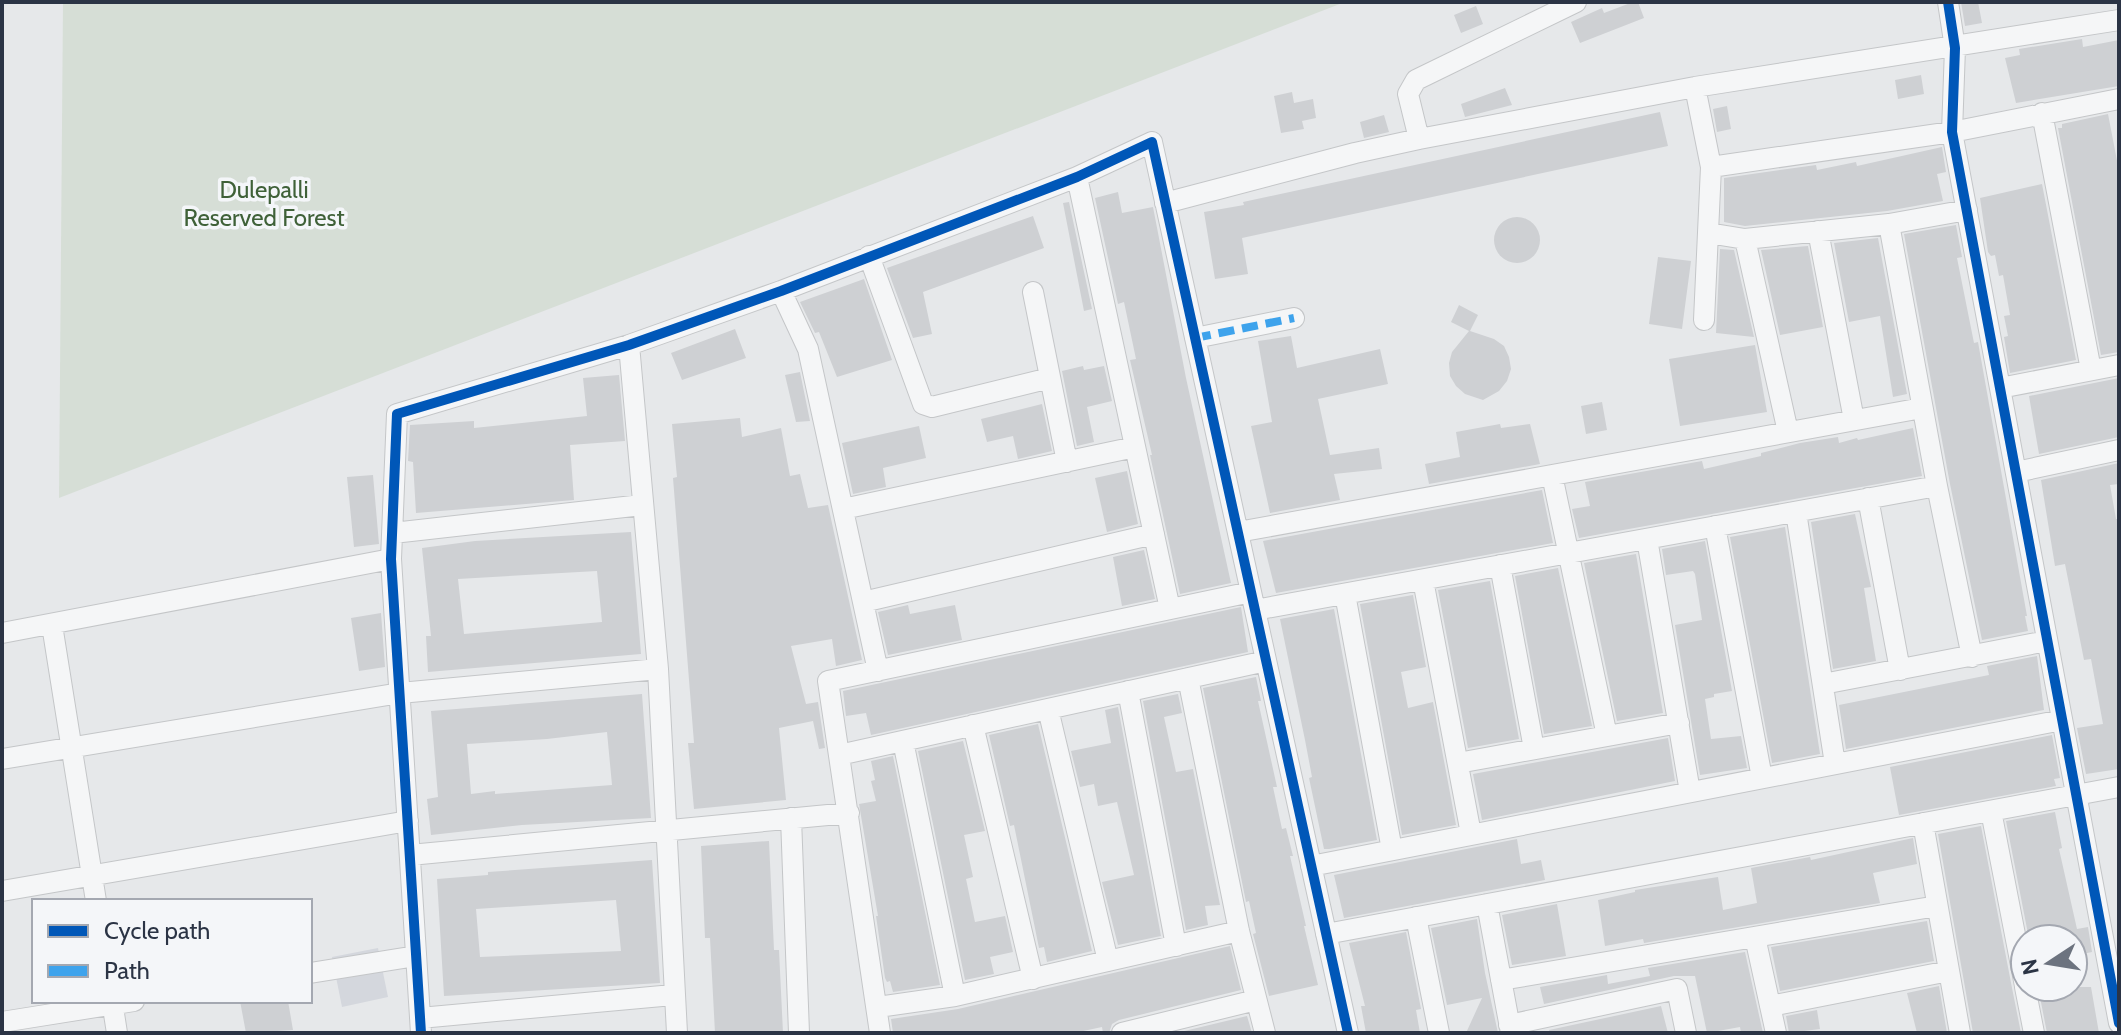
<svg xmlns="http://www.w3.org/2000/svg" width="2121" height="1035" viewBox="0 0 2121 1035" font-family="Cabin,sans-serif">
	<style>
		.built { fill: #d4d7dd }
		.green { fill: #d6ded6 }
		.building { fill: #ced0d3; fill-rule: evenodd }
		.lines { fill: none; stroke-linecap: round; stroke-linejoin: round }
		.street-casing { stroke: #c4c6c8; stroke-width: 22 }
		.street { stroke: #f5f6f7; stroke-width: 20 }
		.quiet { stroke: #3ea3ec; stroke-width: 8; stroke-dasharray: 16 8; stroke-linecap: butt }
		.cycleway-casing { stroke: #f4f6f9; stroke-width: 15 }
		.cycleway { stroke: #0057b8; stroke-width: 10 }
		.labels { text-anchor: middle; stroke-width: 7; stroke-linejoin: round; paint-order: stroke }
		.park-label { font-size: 24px; fill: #3f6138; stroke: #f4f6f9 }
	</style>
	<rect width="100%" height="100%" fill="#e6e8ea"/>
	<!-- built -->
	<path class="built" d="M378,948L388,997L342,1007L332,957Z"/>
	<!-- green -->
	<path class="green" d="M63,2H1345L59,498Z"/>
	<!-- building -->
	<path class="building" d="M1633,2H1638L1644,18L1580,43L1571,22L1602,8L1604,13Z
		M1961,2H1978L1982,23L1965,26Z
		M1476,6L1483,24L1461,33L1454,15Z
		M2082,39L2083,47L2119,40V86L2016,103L2005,58L2020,55L2019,49Z
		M1921,75L1924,94L1898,99L1895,80Z
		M1505,88L1512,105L1465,117L1461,104Z
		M1292,92L1294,103L1313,99L1316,118L1302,121L1304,129L1281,133L1274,96Z
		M1727,106L1731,129L1717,132L1713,109Z
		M1660,112L1668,146L1242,238L1248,274L1215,279L1204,212L1244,205L1243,202Z
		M2108,114L2119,171V352L2101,355L2058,128H2062V124Z
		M1384,115L1389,132L1364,138L1360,122Z
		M1942,147L1946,172L1937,174L1943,201L1887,211L1745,226L1724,222V178L1816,165L1817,170L1856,162L1857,166Z
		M2042,184L2076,360L2010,373L2004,337L2008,336L2004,316L2010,315L2003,275L1999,276L1995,255L1991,256L1988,252L1980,198Z
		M1118,192L1122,213L1153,207L1186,378L1231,583L1180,594L1150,455H1152L1130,360L1136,359L1124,302L1118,304L1095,198Z
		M1069,202L1092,309L1084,311L1063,203Z
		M1033,216L1044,248L923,292L932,334L913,338L887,268Z
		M1494 240a23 23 0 1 1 46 0a23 23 0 1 1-46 0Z
		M1956,225L1962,257L1957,258L1974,343L1978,342L2027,616H2025L2028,631L1982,640L1950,484L1904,234Z
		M1878,238L1907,394L1893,397L1880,316L1849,322L1834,243Z
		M1808,246L1823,327L1780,335L1761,250Z
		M1720,249L1734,250L1754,337L1716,333Z
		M1658,257L1691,261L1682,329L1649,324Z
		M864,279L892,360L837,377L819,332L815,333L800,302Z
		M1459,305L1478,315L1470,331L1494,339L1504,346L1509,357L1511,369L1507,381L1499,391L1483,400L1465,394L1456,386L1450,376L1449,363L1452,352L1469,331L1451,322Z
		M735,329L746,358L682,380L671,353Z
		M1291,336L1297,368L1380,349L1388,384L1318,399L1330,455L1379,448L1382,469L1334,474L1340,500L1270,513L1251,426L1272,422L1258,341Z
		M1755,345L1767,412L1680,426L1669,359Z
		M1083,366L1084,370L1104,366L1112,401L1087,407L1094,442L1077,446L1062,371Z
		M800,372L810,421L796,422L785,375Z
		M619,375L625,441L570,445L574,500L416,513L413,462L408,461L410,425L474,421V428L587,416L583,378Z
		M2119,378V437L2039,454L2029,396Z
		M1602,402L1607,430L1586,434L1581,406Z
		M1042,404L1052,451L1018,459L1013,436L987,442L981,419Z
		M740,418L742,437L781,428L790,476L800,474L808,508L828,505L862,660L836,666L832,639L791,646L806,704L818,702L825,748L819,749L813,721L779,728L786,800L694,809L688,743H694L673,478L677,477L672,424Z
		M1500,424L1501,428L1530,424L1540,464L1429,484L1425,464L1460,457L1456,432Z
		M919,426L926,458L883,468L886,487L853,494L842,443Z
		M1913,428L1922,476L1579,538L1572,509L1590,506L1585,482L1702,461L1704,469L1761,456V453L1800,443L1838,437L1839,443L1857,438L1858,440Z
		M2119,463V484L2110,485L2116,519H2119V769L2086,774L2077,728L2103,724L2091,659L2084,660L2065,564L2055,566L2041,480Z
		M1127,471L1138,524L1107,532L1095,478Z
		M373,475L379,544L354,547L347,477Z
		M1542,490L1553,543L1276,593L1263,541Z
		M1855,514L1871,587L1864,588L1876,661L1833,669L1811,522Z
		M1785,527L1820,754L1772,763L1730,537Z
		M631,532L641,654L428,672L426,636H431L422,548L475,541ZM597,571L602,622L464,634L458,579Z
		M1705,541L1732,691L1714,694V697L1705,699L1711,739L1741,736L1747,768L1700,775L1675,625L1702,620L1695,574L1693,571L1666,575L1662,549Z
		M1144,550L1155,599L1122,606L1113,557Z
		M1636,554L1663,713L1617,721L1584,563Z
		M1558,568L1592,726L1544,734L1515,576Z
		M1490,581L1519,739L1468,748L1438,590Z
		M1413,595L1426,667L1401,672L1408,708L1433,702L1456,825L1402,835L1360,604Z
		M908,605L910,614L955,605L962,640L888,655L878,612Z
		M1241,607L1248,652L871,735L866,713L846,716L843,691Z
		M1334,609L1377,840L1329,849H1324L1309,778L1312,777L1305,740L1280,619Z
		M381,613L385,667L359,671L351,618Z
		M2037,656L2044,710L1846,749L1839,705L1989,675L1987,666Z
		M1256,677L1261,701H1258L1277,787H1273L1282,829L1286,828L1293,856H1290L1306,926H1304L1318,985L1269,996L1253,934L1256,933L1249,901L1246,902L1203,688Z
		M642,694L651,818L522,825L431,835L427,799L438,797L431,711ZM607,732L612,785L495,794V791L471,794L467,744L547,739Z
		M1178,694L1182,713L1164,717L1176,772L1193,769L1220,905L1205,906L1208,925L1186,930L1143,701Z
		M1118,707L1161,936L1118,945L1102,882L1134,875L1117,802L1098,806L1094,784L1080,787L1071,751L1111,743L1105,710Z
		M1038,724L1092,951L1047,962L1044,947L1039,948L1014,825L1010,826L989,735Z
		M2052,735L2060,778L2054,779L2056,786L1899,815L1890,767Z
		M1668,738L1675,781L1482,820L1473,774Z
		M963,741L985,831L964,835L973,877L966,879L975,922L1005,916L1013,952L990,957L994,974L965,980L918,751Z
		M893,756L940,985L893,992L890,981L887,982L885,978L876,916H878L859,804L876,801L871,781L875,780L871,761Z
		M2055,812L2062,848L2059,849L2077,929L2088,927L2092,952L2073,956V939H2029L2006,821Z
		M1981,826L2012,988L2021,1033H1973L1938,834Z
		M1913,838L1917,864L1873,873L1880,903L1644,943L1643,939L1605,946L1598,900L1635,892V890L1718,877L1723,910L1757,903L1751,868L1810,857L1811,860Z
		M1517,839L1521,864L1541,860L1545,880L1344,918L1334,875Z
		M769,841L774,950H779L783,1033H715L710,938H705L701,846Z
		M652,860L660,983L444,996L437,879L488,875V872ZM616,900L621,951L480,957L476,909Z
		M1557,904L1566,956L1512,965L1502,915Z
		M1477,919L1485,973L1498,1033H1466L1482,998L1447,1005L1431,928Z
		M1927,921L1934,961L1780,991L1771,947Z
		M1406,932L1421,1009L1416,1010L1420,1033H1366L1361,1006H1365L1349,943Z
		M1230,946L1241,990L1119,1020L1112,1024L1109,1033H1103L1102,1027L1074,1033H893L891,1019L958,1009Z
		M1745,952L1763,1033H1741L1740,1027L1707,1033L1695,976H1674L1544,1004L1540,987L1607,975L1608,984L1650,976L1648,968Z
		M1939,986L1947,1033H1917L1907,993Z
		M2038,987H2091L2099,1033H2047Z
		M240,1001H288L293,1030L246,1033Z
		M1661,1006L1668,1033H1550L1549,1030Z
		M1817,1010L1820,1029L1789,1033L1786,1016Z
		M1247,1016L1252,1033H1176Z"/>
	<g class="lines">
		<!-- street casing -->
		<g class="street-casing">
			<path id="street" d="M1948,2L1955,48L1952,132L2119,1023
				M1695,87L1711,167L1704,320
				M2042,113L2091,370
				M1419,139L1408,94L1416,80L1576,2
				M1711,167L1952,132L2119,99
				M1077,177L1170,609
				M1165,203L1355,153L1419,139L1695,87L2119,20
				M1889,224L1937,486L1972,657
				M1818,231L1854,420
				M1708,233L1745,239L1889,224L1967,210
				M1745,239L1788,432
				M869,256L923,404L932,407L1050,378
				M781,291L808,349L878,671
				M1033,292L1067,462
				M1195,338L1294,318
				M629,345L658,669L677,1033
				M2000,388L2119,365
				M2016,472L2119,450
				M1552,475L1607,736
				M1868,498L1900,670
				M843,509L1135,447
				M1796,512L1835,764
				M1715,526L1762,778
				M1238,532L1922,408
				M393,533L642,505
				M1647,539L1690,792
				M1500,565L1534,749
				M1423,580L1471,834
				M1345,594L1392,850
				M863,602L1154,534
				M1255,610L1937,486
				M52,625L96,901
				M2,633L391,559
				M1188,678L1239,931L1265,1033
				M1823,684L2047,641
				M1128,691L1176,946
				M1048,709L1108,961
				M973,725L1033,979
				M903,741L955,996
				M839,755L1266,661
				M2,759L400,693L658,669
				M1458,763L1679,723
				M1991,811L2025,986
				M791,818L799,1033
				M1923,823L1960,1033
				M410,855L849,813
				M1311,866L2062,720
				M2,891L408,821
				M1487,904L1511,1033
				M1416,917L1439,1033
				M1326,934L2119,787
				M1755,937L1776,1033
				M310,973L416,956
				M1501,980L1937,906
				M2025,987L2034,1033
				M112,1001L117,1033
				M1770,1006L1949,971
				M878,1007L955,996L1239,931
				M420,1018L673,995
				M2,1022L134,1001
				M1509,1025L1677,989L1686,1033
				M421,1033L391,559L397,414L629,345L781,291L1077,177L1152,142L1348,1033
				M880,1033L828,681L1251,592
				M1122,1033L1256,1000"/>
		</g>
		<!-- street -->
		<use href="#street" class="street"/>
		<!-- quiet -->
		<path class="quiet" d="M1195,338L1294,318"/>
		<!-- cycleway casing -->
		<g class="cycleway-casing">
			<path id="cycleway" d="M1948,2L1955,48L1952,132L2119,1023
				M421,1033L391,559L397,414L629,345L781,291L1077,177L1152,142L1348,1033"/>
		</g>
		<!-- cycleway -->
		<use href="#cycleway" class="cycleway"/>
	</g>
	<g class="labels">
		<!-- park labels -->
		<g class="park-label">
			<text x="264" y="198">Dulepalli<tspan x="264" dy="28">Reserved Forest</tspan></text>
		</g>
	</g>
	<!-- border -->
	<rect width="2121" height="1035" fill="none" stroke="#2b3445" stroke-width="8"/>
	<!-- legend -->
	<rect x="32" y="899" width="280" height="104" fill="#f4f6f9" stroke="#a4a8b1" stroke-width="2"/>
	<rect x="48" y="925" width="40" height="12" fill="#0057b8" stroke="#a4a8b1" stroke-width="2"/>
	<text x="104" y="939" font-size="24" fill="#2b3445">Cycle path</text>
	<rect x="48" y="965" width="40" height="12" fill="#3ea3ec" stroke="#a4a8b1" stroke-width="2"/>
	<text x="104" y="979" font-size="24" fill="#2b3445">Path</text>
	<!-- north arrow -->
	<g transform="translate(2049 963) rotate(258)"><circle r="38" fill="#f4f6f9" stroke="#a4a8b1" stroke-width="2"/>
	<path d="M0-6L14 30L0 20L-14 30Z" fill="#6c737f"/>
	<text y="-12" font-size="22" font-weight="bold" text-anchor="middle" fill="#2b3445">N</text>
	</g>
</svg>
